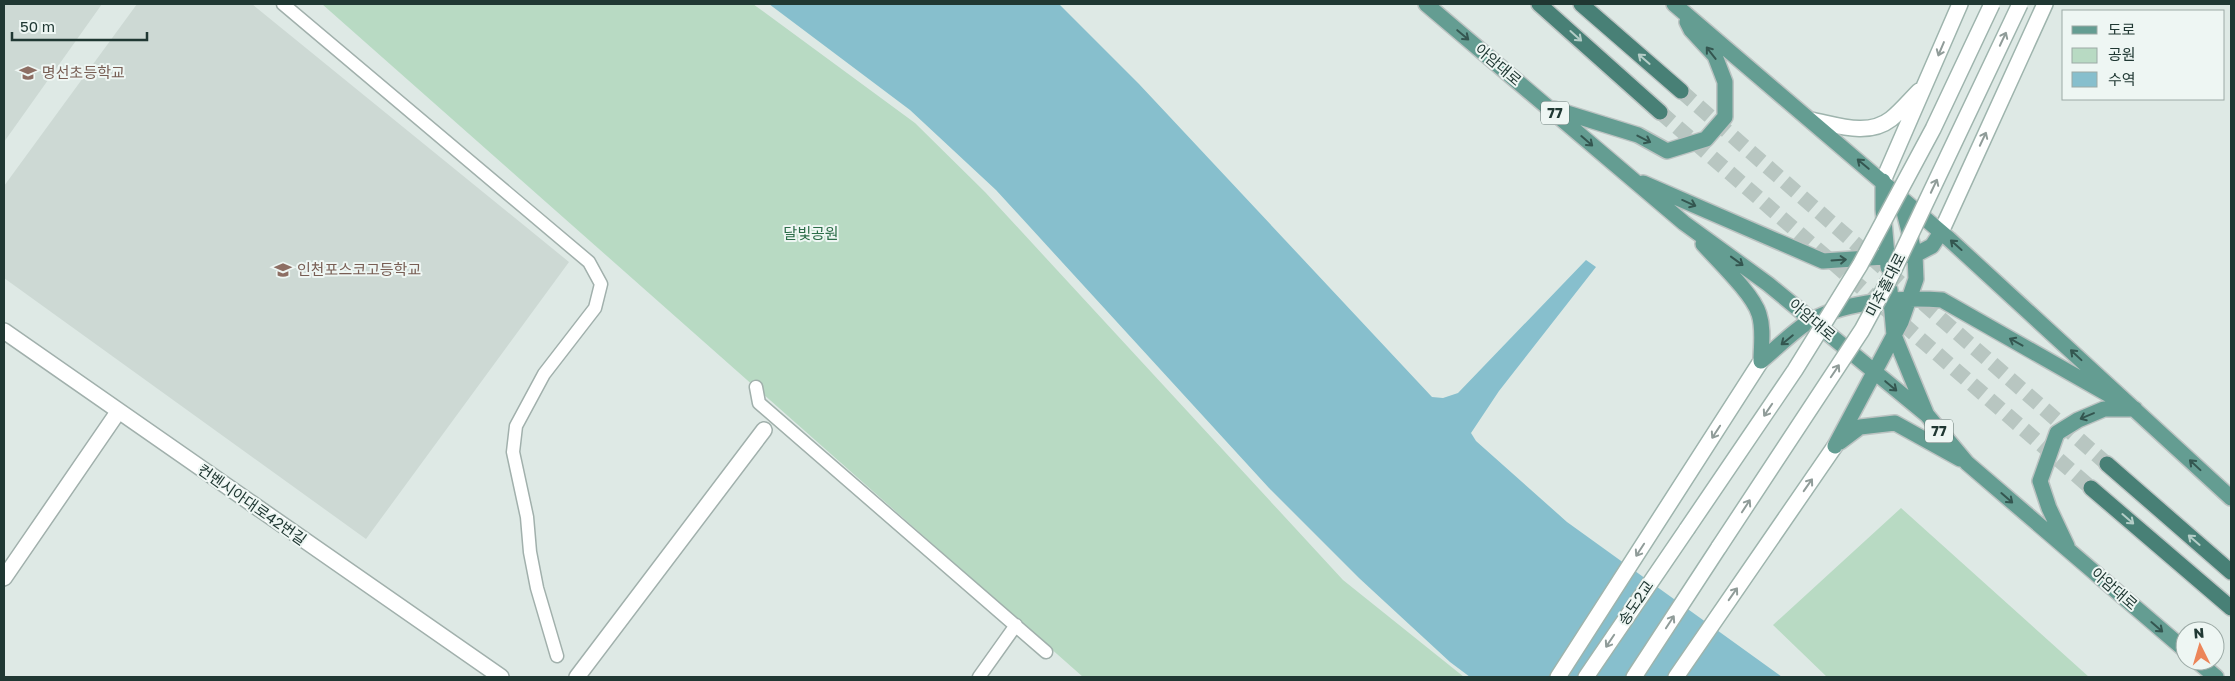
<svg xmlns="http://www.w3.org/2000/svg" width="2235" height="681" viewBox="0 0 2235 681" font-family="'Golos Text','Noto Sans KR',sans-serif">
	<style>
		.built { fill: #cdd9d4 }
		.green { fill: #b8dac3 }
		.water { fill: #87bfcd }
		.lines { fill: none; stroke-linecap: round; stroke-linejoin: round }
		.trunk-tunnel { stroke: #b8c6c1; stroke-width: 15; stroke-dasharray: 15 8; stroke-linecap: butt }
		.pedestrian-casing { stroke: #a1b0ac; stroke-width: 15 }
		.minor-casing { stroke: #a1b0ac; stroke-width: 18 }
		.tertiary-casing { stroke: #a1b0ac; stroke-width: 18 }
		.secondary-casing { stroke: #9eb4ad; stroke-width: 18 }
		.primary-casing { stroke: #bcc3c2; stroke-width: 18 }
		.trunk-casing { stroke: #bcc3c2; stroke-width: 18 }
		.pedestrian { stroke: #fff; stroke-width: 12 }
		.minor { stroke: #fff; stroke-width: 15 }
		.tertiary { stroke: #fff; stroke-width: 15 }
		.secondary { stroke: #fff; stroke-width: 15 }
		.primary { stroke: #649d92; stroke-width: 15 }
		.trunk { stroke: #488076; stroke-width: 15 }
		.secondary-bridge-casing { stroke: #9eb4ad; stroke-width: 18; stroke-linecap: butt }
		.secondary-bridge { stroke: #fff; stroke-width: 15 }
		.oneway { stroke: #345650 }
		.oneway2 { stroke: #b4cdc7 }
		.oneway3 { stroke: #909c99 }
		.labels { text-anchor: middle; stroke-width: 4; stroke-linejoin: round; paint-order: stroke }
		.shield { fill: #eef6f3; stroke: #5e716d; stroke-width: 1 }
		.shield-label { font-size: 14px; font-weight: bold; fill: #203833 }
		.street-label { font-size: 15px; fill: #203833; stroke: #eef6f3 }
		.education-label { font-size: 15px; fill: #785e54; stroke: #eef6f3; text-anchor: start }
		.park-label { font-size: 15px; fill: #2c6d49; stroke: #eef6f3 }
	</style>
	<rect width="100%" height="100%" fill="#dee9e5"/>
	<!-- built -->
	<path class="built" d="M4,4H102L4,142Z
		M137,4H252L569,262L366,539L4,278V186Z"/>
	<!-- green -->
	<path class="green" d="M322,4H753L915,123L985,192L1343,580L1464,677H1083Z
		M1901,508L2089,677H1827L1773,625Z"/>
	<!-- water -->
	<path class="water" d="M769,4H1059L1139,84L1432,397L1443,398L1458,393L1586,260L1596,267L1499,391L1471,433L1476,441L1567,522L1782,677H1470L1450,662L1359,578L1269,488L996,190L910,110Z"/>
	<g class="lines">
		<!-- trunk-tunnel -->
		<path class="trunk-tunnel" d="M1681,91L2107,464
			M1660,112L2091,488"/>
		<!-- pedestrian casing -->
		<g class="pedestrian-casing">
			<path id="pedestrian" d="M283,4L589,262L601,284L595,308L544,374L516,426L513,452L527,517L530,552L537,588L557,656
				M756,387L759,403L1046,652
				M979,677L1016,625"/>
		</g>
		<!-- minor casing -->
		<g class="minor-casing">
			<path id="minor" d="M4,578L118,412"/>
		</g>
		<!-- tertiary casing -->
		<g class="tertiary-casing">
			<path id="tertiary" d="M4,331L501,677
				M577,677L764,430"/>
		</g>
		<!-- secondary casing -->
		<g class="secondary-casing">
			<path id="secondary" d="M1811,120C1837,125 1868,137 1891,119C1901,111 1910,100 1919,91
				M1883,181L1960,4
				M1941,232L2045,4
				M1558,677L1761,361
				M1586,677L1687,529
				M1634,677L1719,547
				M1676,677L1835,446"/>
		</g>
		<!-- primary casing -->
		<g class="primary-casing">
			<path id="primary" d="M1426,4L1684,223L1768,284L1927,415L1967,463L2185,650
				M1674,4L1949,239L2231,498
				M1554,109L1638,135L1667,151L1706,139L1725,117V82L1715,56L1691,30L1687,22
				M1883,181V209L1888,267
				M1643,183L1823,261L1915,255L1932,246L1941,232
				M1703,244C1718,261 1753,294 1759,314C1764,329 1761,346 1761,361
				M1890,290L1894,335L1926,413
				M1761,361C1775,350 1797,327 1812,320C1848,301 1902,297 1942,300L2111,396
				M1840,442L1860,427L1895,423L1960,459
				M1835,446L1901,322L1916,279L1915,255L1900,196
				M2067,546L2049,508L2040,481L2057,433L2078,420L2104,409H2135
				M2197,661L2216,677"/>
		</g>
		<!-- trunk casing -->
		<g class="trunk-casing">
			<path id="trunk" d="M1539,4L1660,112
				M1581,4L1681,91
				M2107,464L2231,572
				M2091,488L2231,608"/>
		</g>
		<!-- pedestrian -->
		<use href="#pedestrian" class="pedestrian"/>
		<!-- minor -->
		<use href="#minor" class="minor"/>
		<!-- tertiary -->
		<use href="#tertiary" class="tertiary"/>
		<!-- secondary -->
		<use href="#secondary" class="secondary"/>
		<!-- primary -->
		<use href="#primary" class="primary"/>
		<!-- trunk -->
		<use href="#trunk" class="trunk"/>
		<!-- secondary-bridge casing -->
		<g class="secondary-bridge-casing">
			<path id="secondary-bridge" d="M1687,529L1795,370L1860,265L1933,129L1992,4
				M1719,547L1862,330L1890,278L2020,4"/>
		</g>
		<!-- secondary-bridge -->
		<use href="#secondary-bridge" class="secondary-bridge"/>
	</g>
	<!-- one-way arrows -->
	<defs><path id="oneway-shaft" d="M-6 0H5M1.5-3L5.5 0L1.5 3" fill="none" stroke-width="1.6" stroke-linecap="round" stroke-linejoin="round" transform="scale(1.25)"/></defs>
	<g class="oneway">
		<use href="#oneway-shaft" transform="translate(1463 35) rotate(40)"/>
		<use href="#oneway-shaft" transform="translate(1711 53) rotate(-128)"/>
		<use href="#oneway-shaft" transform="translate(1644 139) rotate(27)"/>
		<use href="#oneway-shaft" transform="translate(1587 141) rotate(41)"/>
		<use href="#oneway-shaft" transform="translate(1863 164) rotate(-140)"/>
		<use href="#oneway-shaft" transform="translate(1689 203) rotate(24)"/>
		<use href="#oneway-shaft" transform="translate(1956 245) rotate(-138)"/>
		<use href="#oneway-shaft" transform="translate(1839 260) rotate(-4)"/>
		<use href="#oneway-shaft" transform="translate(1737 261) rotate(36)"/>
		<use href="#oneway-shaft" transform="translate(1787 340) rotate(141)"/>
		<use href="#oneway-shaft" transform="translate(2016 342) rotate(-151)"/>
		<use href="#oneway-shaft" transform="translate(2076 355) rotate(-137)"/>
		<use href="#oneway-shaft" transform="translate(1891 386) rotate(40)"/>
		<use href="#oneway-shaft" transform="translate(2087 416) rotate(157)"/>
		<use href="#oneway-shaft" transform="translate(2195 465) rotate(-137)"/>
		<use href="#oneway-shaft" transform="translate(2007 498) rotate(41)"/>
		<use href="#oneway-shaft" transform="translate(2157 627) rotate(41)"/>
	</g>
	<g class="oneway2">
		<use href="#oneway-shaft" transform="translate(1576 36) rotate(42)"/>
		<use href="#oneway-shaft" transform="translate(1644 59) rotate(-139)"/>
		<use href="#oneway-shaft" transform="translate(2128 519) rotate(41)"/>
		<use href="#oneway-shaft" transform="translate(2194 540) rotate(-139)"/>
	</g>
	<g class="oneway3">
		<use href="#oneway-shaft" transform="translate(2003 39) rotate(-65)"/>
		<use href="#oneway-shaft" transform="translate(1941 49) rotate(113)"/>
		<use href="#oneway-shaft" transform="translate(1983 139) rotate(-65)"/>
		<use href="#oneway-shaft" transform="translate(1934 186) rotate(-65)"/>
		<use href="#oneway-shaft" transform="translate(1835 371) rotate(-56)"/>
		<use href="#oneway-shaft" transform="translate(1768 410) rotate(124)"/>
		<use href="#oneway-shaft" transform="translate(1716 432) rotate(123)"/>
		<use href="#oneway-shaft" transform="translate(1808 485) rotate(-55)"/>
		<use href="#oneway-shaft" transform="translate(1746 506) rotate(-57)"/>
		<use href="#oneway-shaft" transform="translate(1640 550) rotate(123)"/>
		<use href="#oneway-shaft" transform="translate(1733 594) rotate(-55)"/>
		<use href="#oneway-shaft" transform="translate(1670 622) rotate(-57)"/>
		<use href="#oneway-shaft" transform="translate(1610 641) rotate(124)"/>
	</g>
	<!-- icons -->
	<defs>
		<g id="school-bare" transform="scale(1.35)"><path d="M0-5L7-2L0 1L-7-2ZM-4 1L0 2.5L4 1V4Q0 6-4 4Z" fill="#8d6e63" stroke="#eef6f3" stroke-width="2.5" paint-order="stroke"/></g>
	</defs>
	<g fill-rule="evenodd">
		<use href="#school-bare" x="28" y="73"/>
		<use href="#school-bare" x="283" y="270"/>
	</g>
	<g class="labels">
		<!-- shield labels -->
		<g class="shield">
			<rect x="1541" y="101.5" width="28" height="23" rx="4"/>
			<rect x="1925" y="419.5" width="28" height="23" rx="4"/>
		</g>
		<g class="shield-label">
			<text x="1555" y="118">77</text>
			<text x="1939" y="436">77</text>
		</g>
		<!-- street labels -->
		<g class="street-label">
			<text transform="translate(1498 65) rotate(40)" y="5">아암대로</text>
			<text transform="translate(1886 285) rotate(-63)" y="5">미추홀대로</text>
			<text transform="translate(1812 320) rotate(40)" y="5">아암대로</text>
			<text transform="translate(252 505) rotate(35)" y="5">컨벤시아대로42번길</text>
			<text transform="translate(2114 589) rotate(41)" y="5">아암대로</text>
			<text transform="translate(1636 603) rotate(-56)" y="5">송도2교</text>
		</g>
		<!-- education labels -->
		<g class="education-label">
			<text x="42" y="78">명선초등학교</text>
			<text x="297" y="275">인천포스코고등학교</text>
		</g>
		<!-- park labels -->
		<g class="park-label">
			<text x="811" y="239">달빛공원</text>
		</g>
	</g>
	<!-- border -->
	<rect width="2235" height="681" fill="none" stroke="#203833" stroke-width="10"/>
	<!-- legend -->
	<rect x="2062" y="10" width="162" height="90" fill="#eef6f3" stroke="#9caaa6"/>
	<rect x="2072" y="26" width="25" height="8" fill="#649d92" stroke="#9caaa6"/>
	<text x="2108" y="35" font-size="15" fill="#203833">도로</text>
	<rect x="2072" y="48" width="25" height="15" fill="#b8dac3" stroke="#9caaa6"/>
	<text x="2108" y="60" font-size="15" fill="#203833">공원</text>
	<rect x="2072" y="72" width="25" height="15" fill="#87bfcd" stroke="#9caaa6"/>
	<text x="2108" y="85" font-size="15" fill="#203833">수역</text>
	<!-- north arrow -->
	<g transform="translate(2200 646) rotate(355)"><circle r="24" fill="#eef6f3" stroke="#9caaa6"/>
	<path d="M0-4L9 19L0 12L-9 19Z" fill="#ec8559"/>
	<text y="-8" font-size="14" font-weight="bold" text-anchor="middle" fill="#203833">N</text>
	</g>
	<!-- scale -->
	<path d="M12 32v8h135v-8" fill="none" stroke="#203833" stroke-width="2.5"/>
	<text x="20" y="32" font-size="15" fill="#203833" stroke="#eef6f3" stroke-width="4" paint-order="stroke">50 m</text>
</svg>
